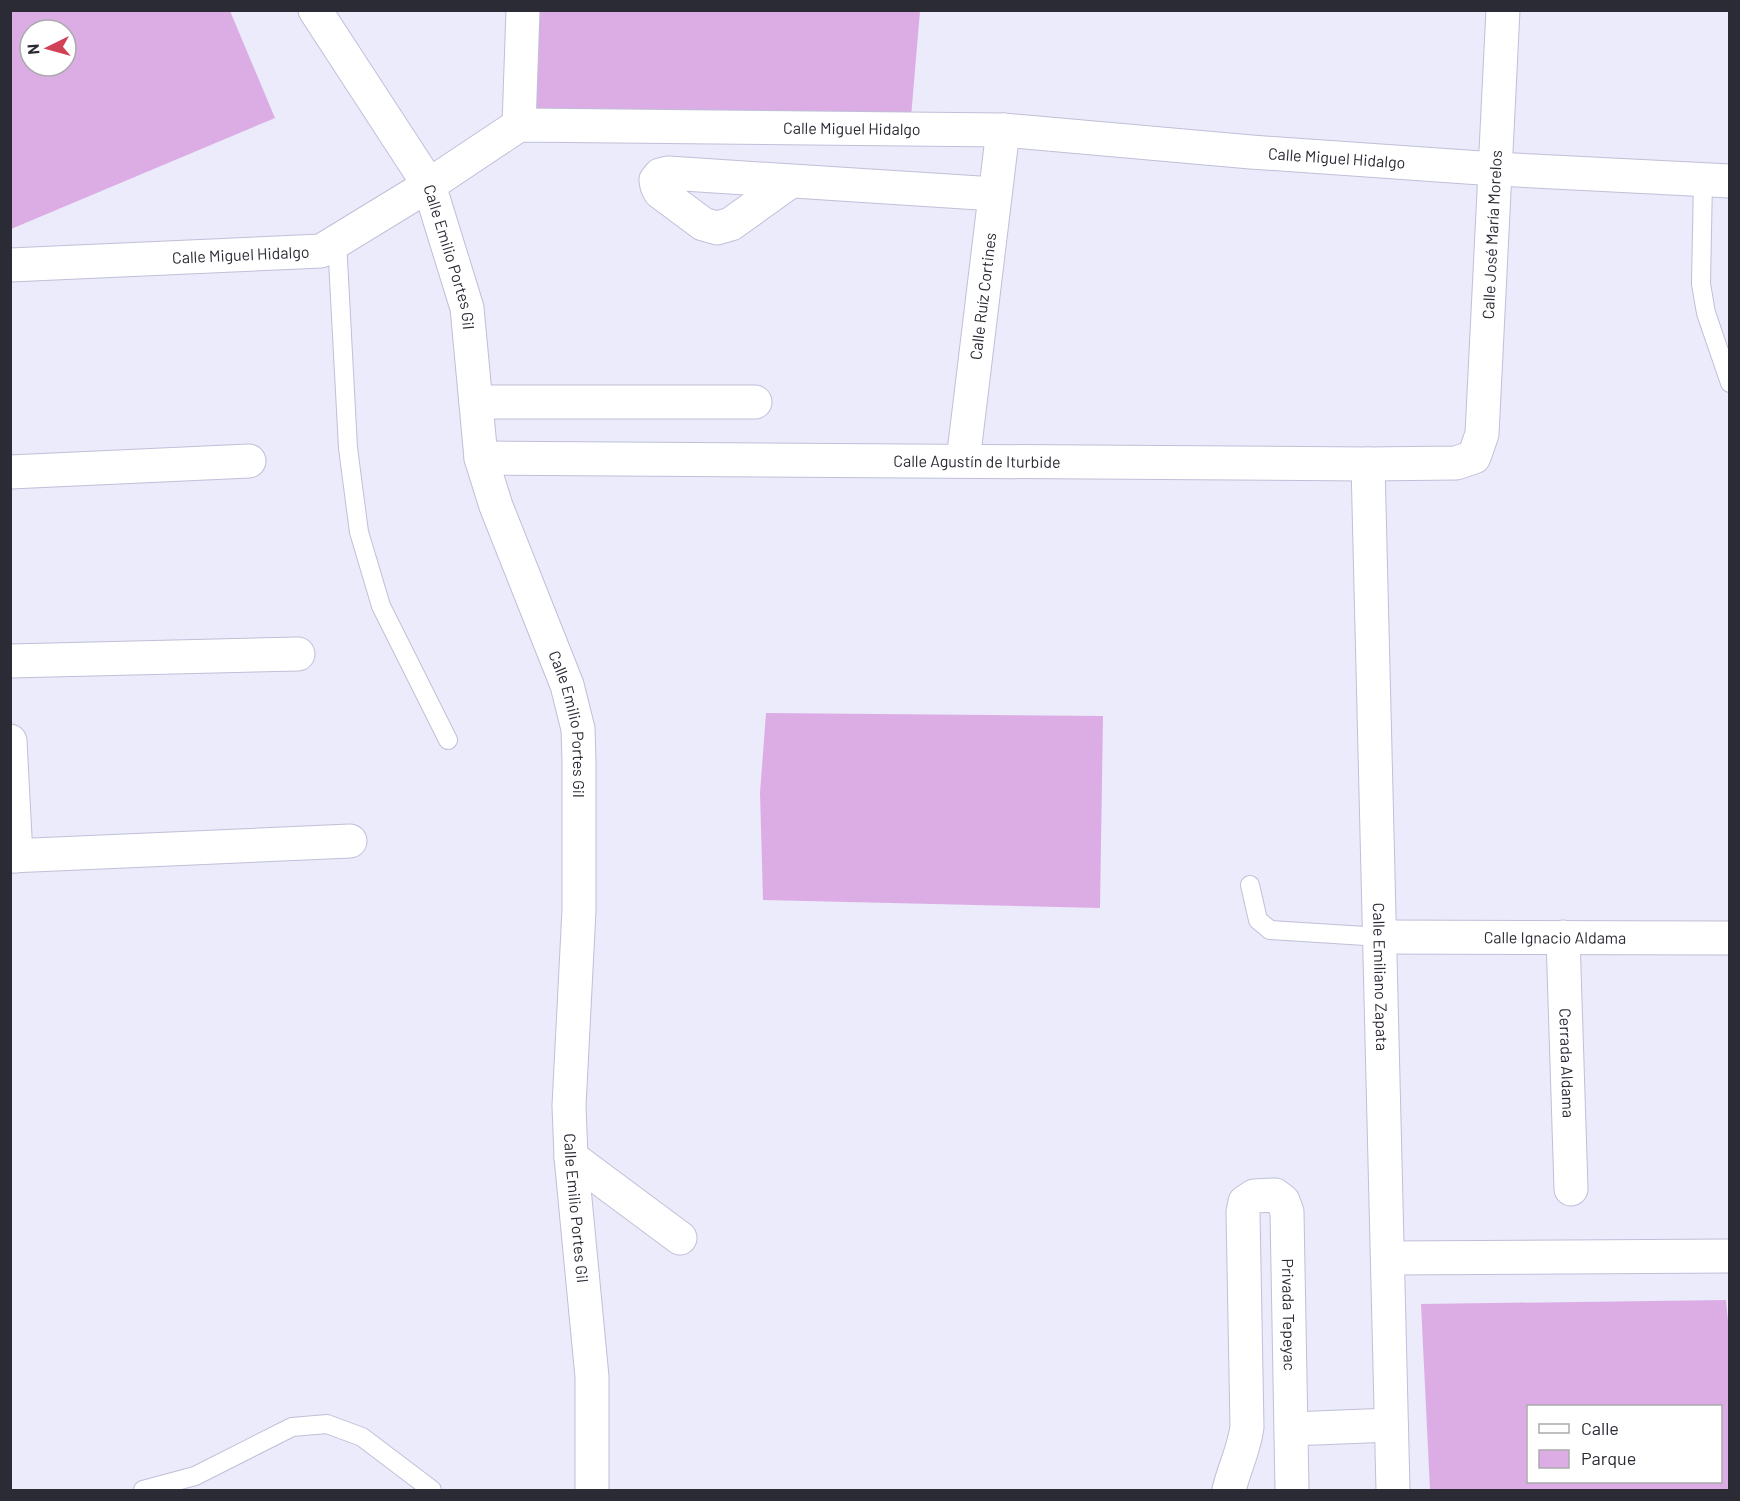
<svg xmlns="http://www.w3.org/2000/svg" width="1740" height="1501" viewBox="0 0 1740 1501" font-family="Barlow,sans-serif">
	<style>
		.green { fill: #dcade4; fill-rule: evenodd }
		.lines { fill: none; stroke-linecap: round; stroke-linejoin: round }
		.lane-casing { stroke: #bfbfd9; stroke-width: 20 }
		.street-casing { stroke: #bfbfd9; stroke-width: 35 }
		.lane { stroke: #fff; stroke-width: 18 }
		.street { stroke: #fff; stroke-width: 33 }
		.labels { text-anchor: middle; stroke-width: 4.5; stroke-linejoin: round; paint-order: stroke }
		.street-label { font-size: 16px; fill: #2b2b35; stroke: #fff }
	</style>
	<rect width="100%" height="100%" fill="#ebebfb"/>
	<!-- green -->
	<path class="green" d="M11,10L230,11L275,118L11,229ZM30,30H66V66H30Z
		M525,11H920L910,129L519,125Z
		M766,713L1103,716L1100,908L763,900L760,793Z
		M1726,1300L1730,1343L1729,1490H1430L1421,1304ZM1528,1406H1720V1482H1528Z"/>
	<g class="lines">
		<!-- lane casing -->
		<g class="lane-casing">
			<path id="lane" d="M1703,180L1701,284L1706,313L1730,383
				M337,241L348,448L359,532L381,606L448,740
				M1250,885L1258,920L1270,930L1381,937
				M143,1490L195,1476L292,1427L327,1424L362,1437L432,1490"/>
		</g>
		<!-- street casing -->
		<g class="street-casing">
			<g id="street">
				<path id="s1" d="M315,10L429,185L467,308L481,458L496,506L567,685L578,729L579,762V910L569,1106L571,1157L592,1377V1490"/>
				<path d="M519,125L523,10"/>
				<path d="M791,181L731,224L717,228L703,224L660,192L657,186L656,180L660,175L668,173L995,194"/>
				<path id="s2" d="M10,265L321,251L429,185L519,125L1003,130L1251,152L1495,169L1730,181"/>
				<path d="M476,402H755"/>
				<path id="s3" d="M481,458L1368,464L1456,463L1474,457L1482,434L1503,10"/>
				<path id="s4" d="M963,461L1003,130"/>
				<path id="s5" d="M1368,464L1393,1490"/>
				<path d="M10,472L249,461"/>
				<path d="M10,661L298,654"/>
				<path d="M10,741L16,856"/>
				<path d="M10,856L350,841"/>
				<path id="s6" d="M1381,937L1730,938"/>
				<path id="s7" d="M1563,937L1571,1189"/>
				<path d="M571,1157L680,1238"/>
				<path d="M1388,1258L1730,1256"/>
				<path d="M1291,1429L1391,1425"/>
				<path id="s8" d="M1229,1490C1234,1469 1244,1450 1247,1427L1243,1212L1245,1202L1254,1196L1275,1195L1283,1201L1287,1212L1292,1490"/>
			</g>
		</g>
		<!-- lane -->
		<use href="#lane" class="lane"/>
		<!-- street -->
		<use href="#street" class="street"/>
	</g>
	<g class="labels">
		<!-- street labels -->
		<g class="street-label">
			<text dy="6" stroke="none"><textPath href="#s2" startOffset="879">Calle Miguel Hidalgo</textPath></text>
			<text dy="6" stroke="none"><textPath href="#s2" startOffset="1365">Calle Miguel Hidalgo</textPath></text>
			<text dy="6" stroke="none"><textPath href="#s3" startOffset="1218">Calle José María Morelos</textPath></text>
			<text dy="6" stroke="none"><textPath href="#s2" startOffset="231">Calle Miguel Hidalgo</textPath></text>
			<text dy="6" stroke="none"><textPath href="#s1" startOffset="284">Calle Emilio Portes Gil</textPath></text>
			<text dy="6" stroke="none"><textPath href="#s4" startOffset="166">Calle Ruíz Cortines</textPath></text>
			<text dy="6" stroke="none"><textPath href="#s3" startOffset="496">Calle Agustín de Iturbide</textPath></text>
			<text dy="6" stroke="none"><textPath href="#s1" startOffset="770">Calle Emilio Portes Gil</textPath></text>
			<text dy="6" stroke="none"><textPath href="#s6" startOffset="174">Calle Ignacio Aldama</textPath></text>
			<text dy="6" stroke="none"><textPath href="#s5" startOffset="513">Calle Emiliano Zapata</textPath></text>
			<text dy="6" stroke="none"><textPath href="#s7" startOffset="126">Cerrada Aldama</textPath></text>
			<text dy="6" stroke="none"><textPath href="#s1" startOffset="1256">Calle Emilio Portes Gil</textPath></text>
			<text dy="6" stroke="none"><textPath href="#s8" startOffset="447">Privada Tepeyac</textPath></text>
		</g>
	</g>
	<!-- border -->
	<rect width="1740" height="1501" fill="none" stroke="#2b2b35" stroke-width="24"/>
	<!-- legend -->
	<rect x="1527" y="1405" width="195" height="78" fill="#ffffff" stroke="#aaaaae" stroke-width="1.5"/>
	<rect x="1539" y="1424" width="30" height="9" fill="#ffffff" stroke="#aaaaae" stroke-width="1.5"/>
	<text x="1581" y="1435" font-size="18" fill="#2b2b35">Calle</text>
	<rect x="1539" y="1450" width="30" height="18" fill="#dcade4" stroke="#aaaaae" stroke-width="1.5"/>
	<text x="1581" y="1465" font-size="18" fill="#2b2b35">Parque</text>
	<!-- north arrow -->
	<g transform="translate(48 48) rotate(265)"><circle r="28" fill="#ffffff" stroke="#aaaaae" stroke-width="1.5"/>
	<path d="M0-4.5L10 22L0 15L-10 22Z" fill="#d24256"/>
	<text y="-9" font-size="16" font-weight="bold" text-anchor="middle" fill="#2b2b35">N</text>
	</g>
</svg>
